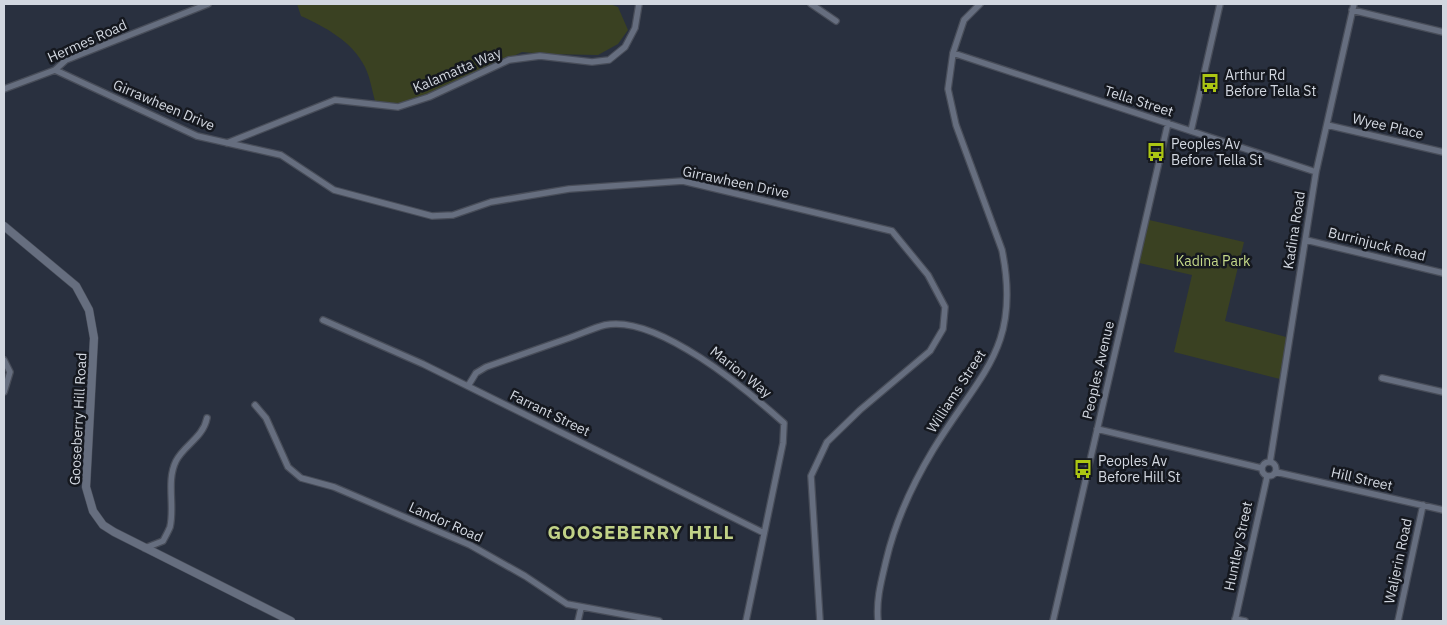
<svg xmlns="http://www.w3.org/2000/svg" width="1447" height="625" viewBox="0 0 1447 625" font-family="'IBM Plex Sans',sans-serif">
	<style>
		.green { fill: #3a4122 }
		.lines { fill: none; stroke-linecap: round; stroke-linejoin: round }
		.minor-casing { stroke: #484d59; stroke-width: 8 }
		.tertiary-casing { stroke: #484d59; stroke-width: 9 }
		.minor { stroke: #666e7f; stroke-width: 5.5 }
		.tertiary { stroke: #666e7f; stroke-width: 8 }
		.labels { text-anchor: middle; stroke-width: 5; stroke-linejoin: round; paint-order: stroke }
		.street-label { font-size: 14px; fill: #d2d7e0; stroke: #15181f }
		.poi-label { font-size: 14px; fill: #d2d7e0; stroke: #15181f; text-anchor: start }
		.park-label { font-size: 14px; fill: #c6da8a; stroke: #15181f }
		.district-label { font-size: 19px; font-weight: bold; letter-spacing: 1px; fill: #c1d287; stroke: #15181f }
	</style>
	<rect width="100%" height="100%" fill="#29303f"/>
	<!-- green -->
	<path class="green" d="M297,4H610L618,7L628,30L618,44L598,55L546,54L522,52L442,90L397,104L375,101C372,90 370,77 365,67C352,41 325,27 301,16Z
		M1145,219L1244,242L1225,321L1290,338L1284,380L1174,352L1192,275L1135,262Z"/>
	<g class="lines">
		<!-- minor casing -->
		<g class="minor-casing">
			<path id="minor" d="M811,4L836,21
				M1352,10L1443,32
				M953,53L1316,172
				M55,70L197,136L281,155L334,190L432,216L453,215L491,202L569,189L683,181L892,231L928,275L945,307L943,329L930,351L860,410L827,442L811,476L820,621
				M4,89L55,70L66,60L208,4
				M1327,125L1443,152
				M1191,131L1220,4
				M227,143L335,100L398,107L429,97L509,60L540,56L592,62L609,60L625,47L635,28L639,4
				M1306,240L1443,273
				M323,320L423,364L764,533
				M4,360L10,372L4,392
				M1382,378L1443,392
				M468,386L476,373L486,367C514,357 541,348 569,338C581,334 593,328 605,325C657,314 747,390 784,423L783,443L746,621
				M255,405L266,418L288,467L301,478L334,487L470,545L525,576L567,604L659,621
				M1097,429L1261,468
				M1262 469a7 7 0 1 1 14 0a7 7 0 1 1-14 0Z
				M1270,462L1316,172L1354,4
				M1276,472L1443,510
				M145,548L163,541C165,537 168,532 170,527C175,506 166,481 176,461C184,445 203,438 207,418
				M1235,619L1245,621
				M578,621L581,608
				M878,621C876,600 881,582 886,561C895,522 912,485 933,450C979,374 1022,348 1002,250L956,125L948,89L953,53L964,20L980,4
				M1053,621L1168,123
				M1235,621L1267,477
				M1398,621L1423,505"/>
		</g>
		<!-- tertiary casing -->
		<g class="tertiary-casing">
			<path id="tertiary" d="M4,226L76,286L89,310L94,338L86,487L93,511L103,525L114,532L291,621"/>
		</g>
		<!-- minor -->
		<use href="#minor" class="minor"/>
		<!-- tertiary -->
		<use href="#tertiary" class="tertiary"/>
	</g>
	<!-- icons -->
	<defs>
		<g id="bus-bare" transform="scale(1.5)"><path d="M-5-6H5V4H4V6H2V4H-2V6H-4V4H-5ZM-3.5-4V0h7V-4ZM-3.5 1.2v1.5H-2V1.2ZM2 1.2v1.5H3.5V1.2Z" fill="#acc613" stroke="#15181f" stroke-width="2.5" paint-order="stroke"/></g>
	</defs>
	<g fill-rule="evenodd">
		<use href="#bus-bare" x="1210" y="83"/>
		<use href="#bus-bare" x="1156" y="152"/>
		<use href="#bus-bare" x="1083" y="469"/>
	</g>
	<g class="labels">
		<!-- street labels -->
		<g class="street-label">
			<text transform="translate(87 41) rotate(-24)" y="5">Hermes Road</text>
			<text transform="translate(457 70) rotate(-23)" y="5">Kalamatta Way</text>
			<text transform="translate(1139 101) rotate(18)" y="5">Tella Street</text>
			<text transform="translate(164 105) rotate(23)" y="5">Girrawheen Drive</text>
			<text transform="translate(1388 126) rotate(13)" y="5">Wyee Place</text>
			<text transform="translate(736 182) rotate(12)" y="5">Girrawheen Drive</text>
			<text transform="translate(1294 230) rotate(-81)" y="5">Kadina Road</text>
			<text transform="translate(1377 244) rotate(14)" y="5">Burrinjuck Road</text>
			<text transform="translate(1098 370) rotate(-77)" y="5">Peoples Avenue</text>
			<text transform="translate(741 372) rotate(38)" y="5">Marion Way</text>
			<text transform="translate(956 391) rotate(-57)" y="5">Williams Street</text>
			<text transform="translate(550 413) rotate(26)" y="5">Farrant Street</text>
			<text transform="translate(78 419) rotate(-87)" y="5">Gooseberry Hill Road</text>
			<text transform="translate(1362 479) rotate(13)" y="5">Hill Street</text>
			<text transform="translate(446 522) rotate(24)" y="5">Landor Road</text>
			<text transform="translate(1238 546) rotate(-78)" y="5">Huntley Street</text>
			<text transform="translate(1398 561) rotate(-78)" y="5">Waljerin Road</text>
		</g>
		<!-- poi labels -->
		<g class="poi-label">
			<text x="1225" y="80">Arthur Rd<tspan x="1225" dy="16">Before Tella St</tspan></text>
			<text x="1171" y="149">Peoples Av<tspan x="1171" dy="16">Before Tella St</tspan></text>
			<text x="1098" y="466">Peoples Av<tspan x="1098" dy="16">Before Hill St</tspan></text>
		</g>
		<!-- park labels -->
		<g class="park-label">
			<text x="1213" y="266">Kadina Park</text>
		</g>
		<!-- district labels -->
		<g class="district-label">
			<text x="641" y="539">GOOSEBERRY HILL</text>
		</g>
	</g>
	<!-- border -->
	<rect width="1447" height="625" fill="none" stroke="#d2d7e0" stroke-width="10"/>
</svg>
